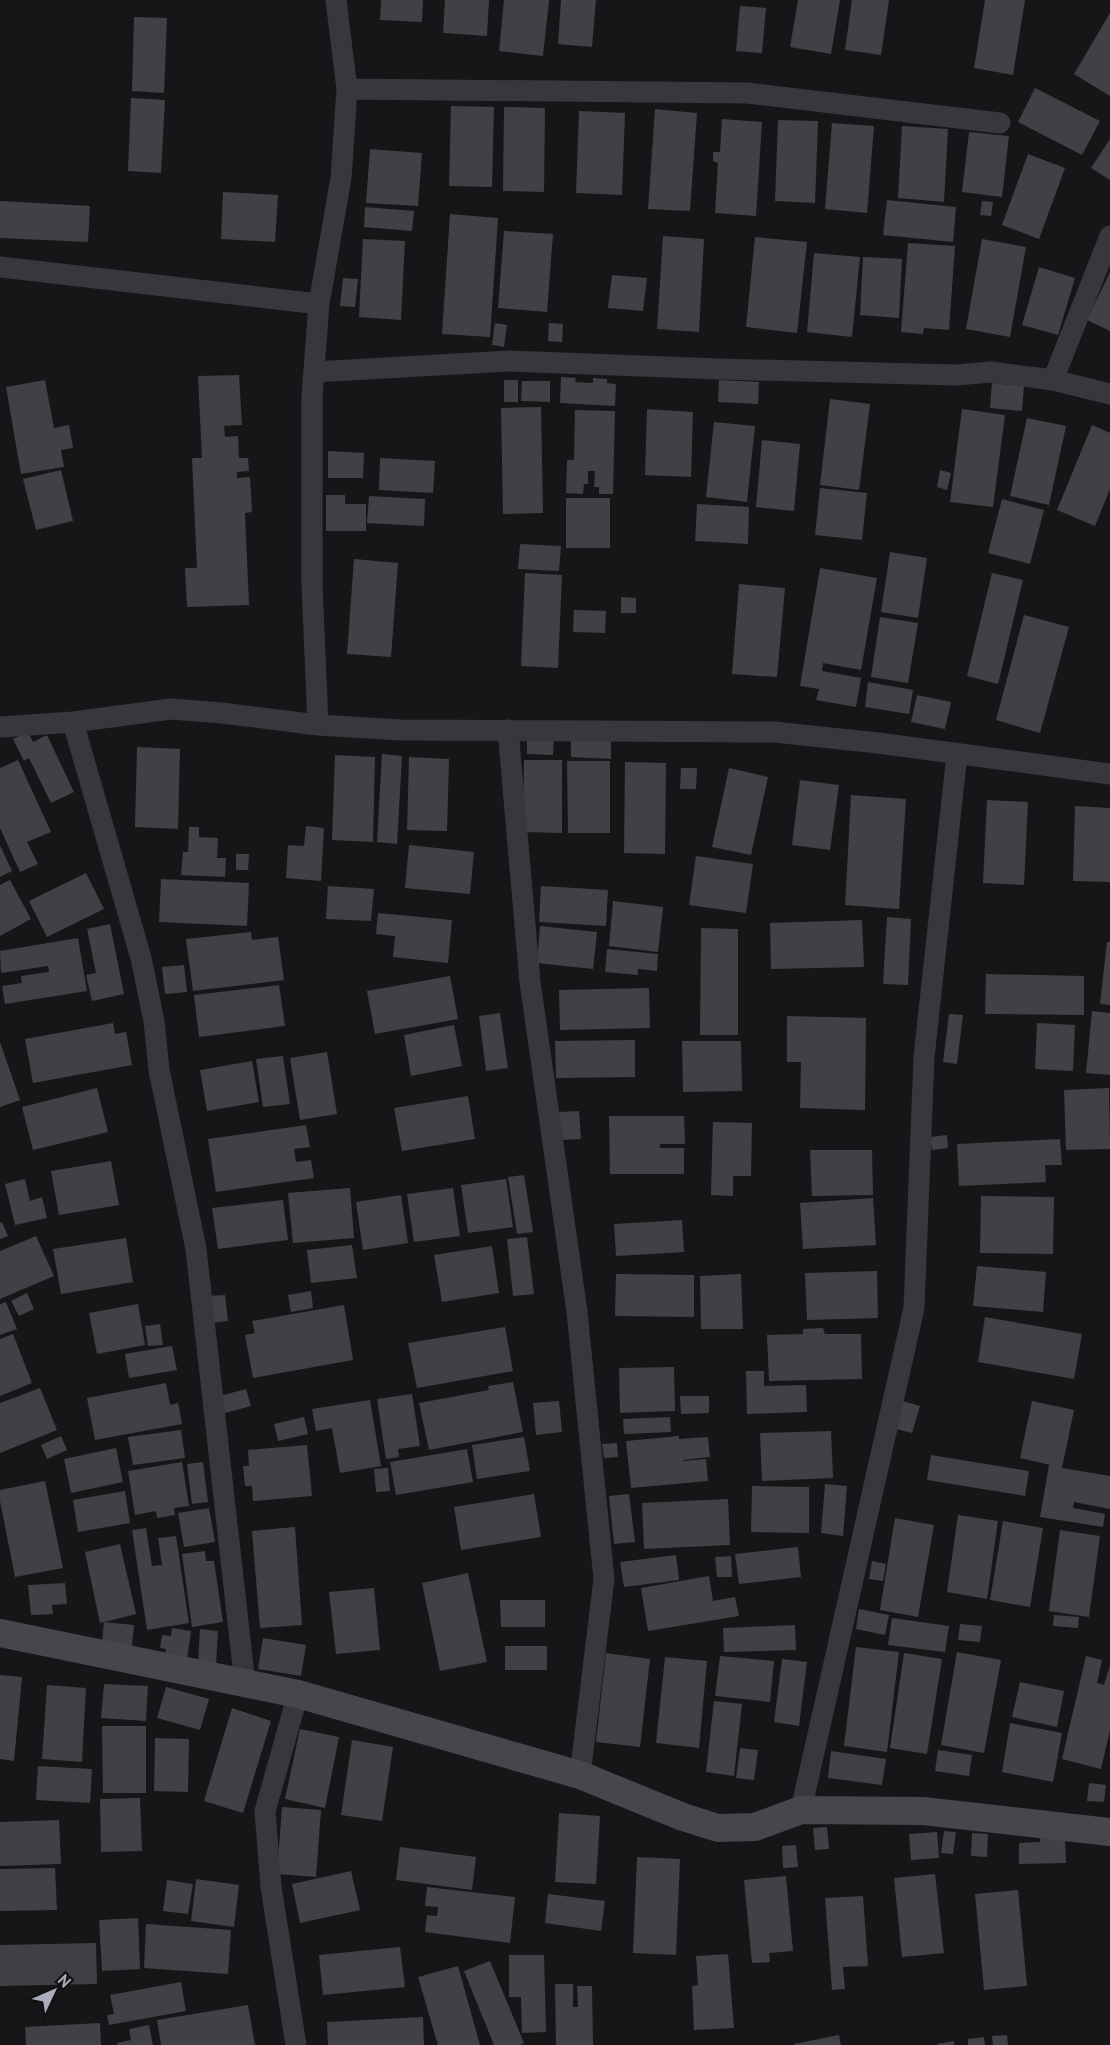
<svg xmlns="http://www.w3.org/2000/svg" width="1110" height="2045" viewBox="0 0 1110 2045" font-family="'PT Sans',sans-serif">
	<style>
		.building { fill: #404145 }
		.lines { fill: none; stroke-linecap: round; stroke-linejoin: round }
		.street { stroke: #37383d; stroke-width: 21 }
		.secondary { stroke: #45474d; stroke-width: 28 }
	</style>
	<rect width="100%" height="100%" fill="#161618"/>
	<!-- building -->
	<path class="building" d="M381,0H423L422,22L380,20Z
		M445,0H489L487,36L443,33Z
		M504,0H549L543,56L499,51Z
		M561,0H596L592,47L558,44Z
		M798,0H840L831,54L790,47Z
		M852,0H889L881,55L845,50Z
		M985,0H1025L1013,75L974,68Z
		M740,6L766,8L762,53L736,51Z
		M1110,13V96L1074,74Z
		M134,17L167,18L164,93L132,91Z
		M1035,88L1100,121L1082,155L1018,122Z
		M131,98L165,100L161,173L128,171Z
		M451,106L494,107L492,187L449,186Z
		M504,107L545,108L544,192L503,191Z
		M655,109L697,113L690,211L648,209Z
		M579,111L625,113L622,195L576,193Z
		M722,119L762,122L756,216L715,213L718,163L713,161V152H720Z
		M778,120L818,121L815,203L775,201Z
		M832,123L874,126L867,213L825,209Z
		M902,126L948,129L944,202L898,198Z
		M969,132L1009,136L1002,197L962,192Z
		M1110,139V180L1091,168Z
		M370,149L422,153L418,206L366,203Z
		M1028,154L1065,168L1039,239L1002,225Z
		M223,192L278,195L275,242L221,239Z
		M887,200L956,207L953,242L883,235Z
		M0,201L90,206L88,242L0,238Z
		M982,201L993,202L991,216L980,215Z
		M365,207L414,211L412,231L364,227Z
		M450,214L498,218L490,337L442,334Z
		M504,231L553,234L547,312L498,308Z
		M663,236L704,239L699,332L657,329Z
		M755,237L807,242L797,333L746,327Z
		M363,239L405,241L401,320L359,317Z
		M982,239L1026,247L1010,337L966,329Z
		M908,243L955,246L949,330L924,328L923,334L901,332Z
		M814,253L860,257L852,337L807,332Z
		M863,257L902,259L899,318L860,315Z
		M1039,267L1075,278L1058,335L1022,325Z
		M1110,272V331L1087,320Z
		M612,275L647,278L643,311L608,308Z
		M343,278L358,279L355,307L340,306Z
		M495,323L507,325L504,347L492,345Z
		M549,323L563,324L562,342L548,341Z
		M239,375L242,425L224,426L225,437L238,436L239,458H248L249,471L237,472V478L250,477L252,512L245,513L249,605L187,607L185,568H197L192,458H202L198,376Z
		M561,377L576,378L575,382L593,383V378L607,379V383L616,384L615,406L560,403Z
		M45,380L54,428L69,425L73,448L61,450L64,467L21,474L6,387Z
		M504,380H518V402H504Z
		M719,380L759,382L758,404L718,402Z
		M522,381H550V402L521,401Z
		M992,383L1024,386L1022,411L990,408Z
		M830,399L870,404L859,490L820,485Z
		M541,407L543,513L503,514L501,408Z
		M647,409L693,412L691,477L645,475Z
		M962,409L1005,415L993,507L950,502Z
		M575,410L615,411L613,494H599V487H594L595,471H588V484H584L583,494L566,493L567,460H574Z
		M1027,418L1066,426L1049,505L1010,496Z
		M714,422L755,426L747,502L706,497Z
		M1092,425L1110,433V489L1095,526L1057,510Z
		M762,440L800,444L794,511L756,507Z
		M328,451L364,453L363,478H328Z
		M380,458L435,461L433,493L379,490Z
		M61,470L73,521L36,530L23,479Z
		M940,470L951,473L947,490L937,487Z
		M820,488L867,493L862,540L815,535Z
		M326,495H345V504H366V531H326Z
		M369,496L425,499L424,526L367,523Z
		M566,498H610V548H566Z
		M1002,499L1044,510L1030,564L988,553Z
		M697,504L749,507L748,544L695,541Z
		M520,544L561,546L559,571L518,569Z
		M890,552L927,558L918,618L881,612Z
		M354,559L398,563L391,657L347,654Z
		M820,568L877,578L861,670L823,663L822,671L861,678L856,707L816,700L819,689L800,686Z
		M525,573L562,575L558,668L521,666Z
		M992,573L1023,580L998,684L967,676Z
		M739,584L785,588L777,677L732,674Z
		M621,597L636,598V613H621Z
		M574,610L606,611L605,633L573,632Z
		M1024,615L1069,627L1040,733L996,720Z
		M880,617L918,623L908,683L871,677Z
		M868,682L913,690L909,714L865,707Z
		M917,695L951,702L945,729L911,722Z
		M28,732L33,742L47,735L74,792L51,803L29,758L24,761L13,739Z
		M527,737H554L553,755L527,754Z
		M571,738L611,739V759L571,757Z
		M137,747L180,749L178,829L135,827Z
		M382,754L402,756L397,844L377,842Z
		M335,755L375,757L373,842L332,840Z
		M409,757L449,759L447,831L407,830Z
		M18,760L51,832L27,842L38,864L20,872L0,828V768Z
		M524,760H562V833L523,832Z
		M567,761H610V833H568Z
		M625,762L666,763L665,854L624,853Z
		M681,768H697L696,789H680Z
		M729,768L768,777L751,855L712,847Z
		M800,780L839,785L830,850L792,845Z
		M851,795L906,799L899,909L845,905Z
		M987,800L1028,802L1024,885L983,883Z
		M1075,806L1110,808V882L1073,881Z
		M306,826L324,828L321,881L286,878L288,845L304,846Z
		M189,827H199V837L218,838L217,858H226L225,877L181,875L183,852H188Z
		M0,845L12,871L0,877Z
		M409,845L474,852L470,894L405,888Z
		M236,854H249L248,870H236Z
		M696,856L753,864L746,913L689,905Z
		M86,873L104,909L47,937L29,901Z
		M161,879L249,883L247,926L159,922Z
		M10,880L31,919L0,936V885Z
		M328,886L374,889L371,921L326,919Z
		M541,886L608,890L606,926L539,922Z
		M613,901L663,907L658,952L609,946Z
		M378,913L452,920L448,963L393,957L395,936L376,934Z
		M887,917L911,919L908,985L883,984Z
		M862,920L864,967L771,969L770,923Z
		M110,924L124,994L92,1001L86,975L96,973L87,929Z
		M540,926L597,932L593,969L537,963Z
		M701,928L738,929V1035H700Z
		M251,932L252,940L278,937L284,980L193,991L186,939Z
		M78,938L87,991L5,1004L2,986L22,983L21,976L49,972L48,966L1,973L0,951Z
		M1107,942H1110V1005L1100,1004Z
		M607,949L658,954L657,971L638,969V975L605,972Z
		M184,965L187,992L165,994L162,967Z
		M986,974L1084,976V1015L985,1014Z
		M450,976L458,1019L375,1034L367,991Z
		M279,985L285,1026L199,1037L194,995Z
		M649,988L650,1028L560,1030L559,990Z
		M1092,1011L1110,1013V1075L1086,1073Z
		M500,1013L508,1068L486,1071L479,1016Z
		M949,1014L963,1015L957,1064L943,1062Z
		M787,1016L866,1018L865,1110L800,1108L801,1062H787Z
		M113,1023L115,1034L126,1032L132,1065L33,1083L25,1039Z
		M1037,1023L1075,1025L1073,1071L1035,1069Z
		M454,1025L462,1066L411,1076L404,1035Z
		M635,1040V1077L556,1078L555,1041Z
		M682,1041H741L742,1091L683,1092Z
		M0,1042L20,1100L0,1107Z
		M327,1052L337,1114L300,1120L290,1058Z
		M283,1056L290,1104L263,1107L256,1059Z
		M252,1061L259,1102L207,1111L200,1070Z
		M97,1088L108,1132L33,1150L22,1107Z
		M1109,1088L1110,1149L1066,1150L1064,1090Z
		M468,1096L475,1139L402,1151L394,1108Z
		M579,1111L581,1139L562,1140L559,1112Z
		M609,1116H684L685,1144H660V1148H684V1174H610Z
		M713,1122L752,1123L751,1176H733V1196L711,1195Z
		M306,1125L310,1147L294,1149L296,1162L311,1160L314,1178L216,1192L208,1139Z
		M947,1135L948,1148L932,1150L930,1137Z
		M1060,1139L1062,1165H1045L1046,1182L959,1186L957,1144Z
		M810,1150H872L873,1195L812,1196Z
		M111,1161L119,1205L59,1215L51,1171Z
		M524,1175L533,1232L517,1234L508,1177Z
		M25,1179L30,1201L42,1197L47,1218L15,1225L5,1184Z
		M506,1179L513,1227L468,1233L461,1185Z
		M350,1188L354,1238L293,1243L288,1193Z
		M453,1188L460,1236L414,1242L407,1194Z
		M401,1195L408,1243L363,1250L356,1202Z
		M981,1196L1054,1197L1053,1254L980,1253Z
		M873,1198L876,1245L803,1249L800,1203Z
		M283,1200L288,1240L218,1249L212,1208Z
		M682,1220L684,1252L616,1256L614,1224Z
		M2,1222L8,1236L0,1239V1223Z
		M36,1236L54,1276L0,1299V1251Z
		M527,1237L534,1294L513,1296L507,1239Z
		M126,1238L133,1282L61,1294L53,1249Z
		M352,1245L357,1278L311,1283L307,1250Z
		M492,1246L499,1293L442,1302L434,1255Z
		M977,1266L1046,1272L1043,1312L973,1306Z
		M877,1271L878,1318L807,1320L805,1273Z
		M616,1274L694,1275V1317L615,1316Z
		M741,1274L743,1329H701L700,1276Z
		M311,1291L313,1308L291,1312L288,1295Z
		M27,1293L34,1309L19,1316L11,1301Z
		M225,1295L228,1321L210,1323L207,1296Z
		M6,1302L17,1329L0,1335V1304Z
		M138,1304L145,1345L97,1354L89,1313Z
		M344,1305L353,1360L253,1378L245,1335L255,1333L252,1321Z
		M985,1317L1082,1334L1074,1379L978,1362Z
		M160,1324L163,1345L148,1346L145,1326Z
		M505,1327L513,1371L417,1388L408,1343Z
		M823,1328L825,1334H861L862,1379L769,1381L767,1335L803,1334V1329Z
		M13,1334L32,1383L0,1396V1339Z
		M172,1346L177,1370L129,1378L125,1354Z
		M674,1367L675,1411L620,1413L619,1368Z
		M746,1371H764V1386L806,1385L807,1412L747,1414Z
		M513,1382L523,1432L429,1450L419,1403L489,1390L488,1386Z
		M166,1383L170,1405L178,1403L182,1424L95,1440L87,1398Z
		M40,1388L57,1430L0,1453V1403Z
		M246,1389L251,1406L225,1413L220,1396Z
		M412,1394L420,1446L398,1449L399,1457L386,1459L377,1399Z
		M680,1396H709V1413L681,1414Z
		M370,1400L381,1466L340,1473L332,1428L316,1431L312,1409Z
		M899,1400L920,1406L912,1433L892,1428Z
		M559,1401L562,1432L536,1435L533,1403Z
		M1032,1401L1074,1410L1062,1468L1110,1476V1509L1074,1502L1073,1508L1105,1514L1103,1527L1040,1517L1049,1465L1059,1467L1020,1458Z
		M304,1417L308,1434L278,1441L274,1424Z
		M670,1417L671,1432L624,1434L623,1419Z
		M181,1430L185,1458L133,1465L128,1437Z
		M831,1431L833,1478L762,1481L760,1433Z
		M61,1436L67,1450L47,1459L41,1445Z
		M679,1436V1439L708,1437L710,1457L683,1460V1461L706,1459L708,1481L631,1488L626,1441Z
		M524,1437L530,1471L477,1479L472,1445Z
		M617,1443L618,1457L604,1458L602,1444Z
		M307,1445L312,1496L253,1501L252,1486H245L243,1466H249L248,1450Z
		M116,1448L123,1482L71,1493L64,1459Z
		M467,1449L473,1482L396,1495L390,1462Z
		M931,1455L1029,1471L1025,1496L927,1480Z
		M182,1462L189,1506L174,1508L175,1515L157,1518L156,1511L135,1515L128,1471Z
		M203,1462L208,1502L192,1504L187,1464Z
		M388,1468L390,1491L376,1492L374,1469Z
		M45,1481L63,1568L15,1577L0,1501V1490Z
		M825,1484L847,1486L843,1536L821,1533Z
		M752,1486L809,1487V1533L751,1532Z
		M125,1491L130,1523L78,1532L73,1500Z
		M534,1494L541,1537L461,1550L454,1507Z
		M629,1494L635,1542L614,1544L609,1496Z
		M728,1499L730,1545L644,1549L642,1503Z
		M209,1508L215,1542L184,1547L178,1513Z
		M958,1515L998,1521L987,1599L947,1592Z
		M895,1518L934,1525L918,1617L880,1610Z
		M1003,1521L1043,1528L1030,1607L990,1600Z
		M295,1527L302,1625L260,1628L252,1531Z
		M146,1528L152,1566L162,1565L158,1538L176,1536L189,1623L147,1630L132,1530Z
		M1060,1530L1100,1536L1089,1617L1049,1611Z
		M120,1544L136,1614L100,1623L85,1552Z
		M798,1547L801,1577L739,1584L735,1554Z
		M205,1551L206,1561H214L223,1622L192,1627L182,1554Z
		M676,1555L679,1580L624,1587L620,1562Z
		M731,1556L732,1577H717L715,1557Z
		M872,1561L886,1564L883,1581L869,1579Z
		M468,1573L487,1662L440,1671L422,1583Z
		M709,1576L713,1601L735,1597L739,1616L648,1631L641,1588Z
		M65,1583L67,1604L52,1605L53,1614L31,1615L28,1585Z
		M374,1588L380,1650L336,1654L329,1592Z
		M500,1600H545V1627H501Z
		M859,1609L889,1615L885,1635L856,1629Z
		M1054,1615L1079,1617L1078,1628L1053,1626Z
		M892,1618L949,1626L945,1652L888,1645Z
		M104,1622L134,1625L132,1646L102,1643Z
		M960,1624L982,1626L980,1642L958,1640Z
		M795,1625L796,1650L724,1652L723,1628Z
		M172,1628L191,1631L187,1660L165,1656L166,1649L160,1648L162,1635L171,1636Z
		M200,1629L218,1631L216,1665L198,1664Z
		M263,1638L306,1645L301,1676L258,1669Z
		M505,1646H547V1670H505Z
		M856,1647L899,1652L887,1752L844,1746Z
		M957,1652L1001,1660L984,1753L941,1745Z
		M606,1653L650,1659L640,1747L596,1742Z
		M904,1653L942,1659L927,1754L890,1748Z
		M720,1656L774,1661L770,1702L715,1696Z
		M1086,1656L1102,1660L1097,1683L1104,1685L1110,1665V1730L1101,1769L1062,1759Z
		M665,1657L707,1661L699,1748L656,1743Z
		M782,1659L807,1662L799,1726L774,1722Z
		M0,1675L22,1677L14,1761L0,1759Z
		M1020,1682L1064,1691L1057,1727L1012,1717Z
		M104,1684L148,1686L146,1721L101,1718Z
		M47,1685L86,1688L82,1762L42,1759Z
		M166,1687L209,1699L200,1730L157,1718Z
		M714,1701L742,1704L734,1776L706,1772Z
		M232,1708L271,1721L243,1813L204,1801Z
		M1010,1723L1062,1733L1053,1782L1002,1772Z
		M102,1726H146V1793H103Z
		M300,1729L339,1737L325,1808L285,1799Z
		M155,1738L189,1739L188,1792L154,1791Z
		M352,1740L393,1747L382,1821L341,1815Z
		M740,1748L758,1750L754,1780L736,1778Z
		M938,1750L972,1755L969,1776L935,1771Z
		M831,1751L886,1759L882,1785L828,1778Z
		M38,1766L92,1769L90,1803L36,1800Z
		M1089,1783L1106,1785L1104,1802L1087,1801Z
		M140,1798L142,1851L101,1852L100,1799Z
		M282,1807L321,1810L316,1877L277,1874Z
		M559,1813L600,1816L596,1884L555,1882Z
		M59,1820L61,1864L0,1866V1822Z
		M827,1827L829,1849L815,1850L813,1828Z
		M944,1831L956,1832L953,1854L941,1853Z
		M937,1832L939,1858L911,1860L909,1834Z
		M972,1833L988,1834L987,1857L971,1856Z
		M1040,1833L1065,1839L1066,1863L1019,1864V1843L1040,1842Z
		M796,1845L798,1867L783,1868L782,1846Z
		M400,1847L476,1857L472,1890L396,1880Z
		M637,1857L680,1859L676,1955L633,1953Z
		M55,1868L57,1910L0,1911V1869Z
		M351,1871L360,1910L300,1923L292,1884Z
		M935,1874L944,1953L902,1957L894,1878Z
		M786,1876L793,1951L769,1953L770,1962L752,1963L744,1880Z
		M196,1879L239,1885L234,1927L191,1921Z
		M167,1880L193,1884L188,1914L163,1911Z
		M427,1887L515,1897L510,1943L425,1932L427,1915L437,1916L438,1907L425,1906Z
		M1018,1890L1027,1986L984,1990L975,1894Z
		M548,1894L605,1901L601,1931L545,1923Z
		M863,1896L868,1966L843,1967L845,1989L832,1990L825,1898Z
		M138,1918L140,1969L102,1971L99,1920Z
		M146,1924L231,1930L228,1974L144,1968Z
		M96,1943L97,1984L0,1986V1945Z
		M400,1947L405,1987L323,1995L319,1955Z
		M728,1954L734,2028L694,2030L692,1986L698,1985L696,1956Z
		M509,1955H544L546,2032L522,2033L521,1997H509Z
		M490,1961L524,2043L520,2045H494L464,1971Z
		M458,1966L480,2045H438L418,1977Z
		M181,1982L186,2011L109,2025L107,2015L114,2014L110,1995Z
		M555,1984H573V2007H578L577,1986H592L593,2045H556Z
		M248,2005L255,2045H161L157,2020Z
		M423,2017L424,2045H328L327,2022Z
		M100,2023L101,2045H26L25,2027Z
		M149,2025L153,2045H118L117,2043L131,2040L129,2029Z
		M839,2035L841,2045H794V2044Z
		M1007,2035L1008,2045H993L992,2036Z
		M984,2037L985,2045H968V2039Z
		M954,2041V2045H938L937,2044Z"/>
	<g class="lines">
		<!-- street -->
		<path class="street" d="M347,89L747,93L1000,123
			M0,267L319,304
			M314,372L509,361L719,369L956,375L991,372L1053,380L1110,394
			M1053,380L1110,236
			M73,722L141,958L154,1021L159,1070L196,1249L245,1684
			M318,725L312,585V396L319,304L341,178L347,89L336,0
			M0,727L73,722L171,709L222,713L318,725L401,730L774,732L878,743L1110,774
			M508,730L530,982L577,1312L604,1579L580,1775
			M801,1810L914,1308L924,1057L957,754
			M296,2045L271,1887L265,1811L298,1694"/>
		<!-- secondary -->
		<path class="secondary" d="M0,1633L298,1694L580,1775L683,1817L718,1828L755,1827L801,1810L923,1811L1110,1832"/>
	</g>
	<!-- north arrow -->
	<g transform="translate(54 1991) rotate(46)" stroke="#111113" stroke-width="4.5" paint-order="stroke">
	<path d="M0-4.5L10 22L0 15L-10 22Z" fill="#a8adb8"/>
	<text y="-9" font-size="16" font-weight="bold" text-anchor="middle" fill="#a8adb8">N</text>
	</g>
</svg>
